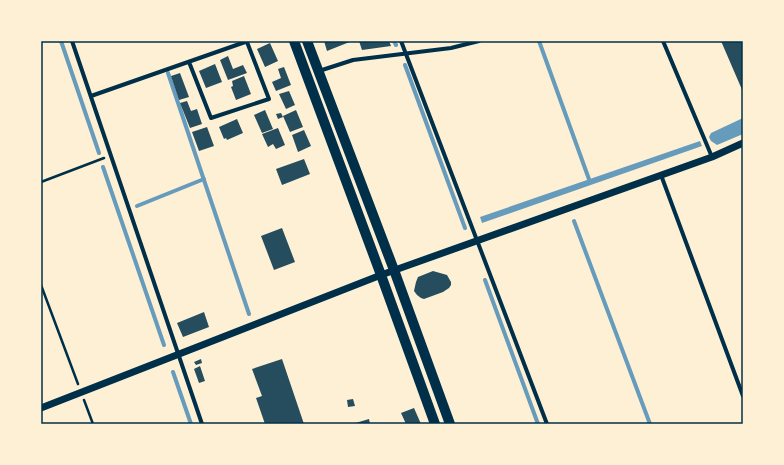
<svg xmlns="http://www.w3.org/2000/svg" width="784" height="465" viewBox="0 0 784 465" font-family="'Sofia Sans Condensed',sans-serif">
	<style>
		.water { fill: #669bbc }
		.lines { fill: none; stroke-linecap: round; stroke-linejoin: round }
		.stream { stroke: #669bbc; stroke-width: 4 }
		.building { fill: #264d5e }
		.path { stroke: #003049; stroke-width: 2.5 }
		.minor { stroke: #003049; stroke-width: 4 }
		.tertiary { stroke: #003049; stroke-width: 7 }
		.primary { stroke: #003049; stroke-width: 10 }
		.neatline { fill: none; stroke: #003049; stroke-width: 1.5 }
	</style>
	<rect width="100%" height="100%" fill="#fdf0d5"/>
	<!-- water -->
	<path class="water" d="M743,118V134L717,145L711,141L709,137L711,133Z
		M700,141L702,146L482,223L480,217Z"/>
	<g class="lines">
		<!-- stream -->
		<path class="stream" d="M61,41L99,153
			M394,41L396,45
			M539,41L590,182
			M405,65L465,228
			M168,73L249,314
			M103,167L164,345
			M137,206L204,179
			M574,221L650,424
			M485,280L538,424
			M173,372L191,424"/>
	</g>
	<!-- building -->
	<path class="building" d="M324,41H352L327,51Z
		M359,41H389L391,46L362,50Z
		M721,41H743V92Z
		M270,43L278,61L265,67L257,49Z
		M228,56L233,69L243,65L247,73L228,80L220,60Z
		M215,64L222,82L206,88L199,71Z
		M284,67L291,85L276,91L272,82L281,78L278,69Z
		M180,73L189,97L179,100L171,76Z
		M244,76L251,94L236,100L231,87L233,86L232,81Z
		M289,91L295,105L286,109L279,94Z
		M187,101L191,111L197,109L202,124L190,128L180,103Z
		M265,110L273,129L262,133L254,115Z
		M296,110L303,127L290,132L283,116Z
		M281,113L283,117L278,119L276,114Z
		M237,119L243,133L227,140L226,138L224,139L219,127Z
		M207,127L214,146L199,151L192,132Z
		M278,128L285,145L276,149L273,144L268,147L262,134Z
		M304,130L311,146L298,152L292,135Z
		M304,159L310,174L282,185L276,169Z
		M282,228L295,262L274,270L261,236Z
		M433,271L447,275L451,282V285L449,288L443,292L424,299L421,298L417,295L414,291L416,282L418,277Z
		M204,312L209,327L183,337L177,323Z
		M201,359L202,363L196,365L194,362Z
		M282,359L304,424H265L256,398L262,396L252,369Z
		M200,366L205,381L199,383L194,369Z
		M353,399L355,406L348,407L347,400Z
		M414,408L421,424H406L401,413Z
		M369,419L370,424H352Z"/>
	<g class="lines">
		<!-- path -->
		<path class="path" d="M41,182L104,158
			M41,285L78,384
			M84,400L93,424"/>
		<!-- minor -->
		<path class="minor" d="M72,41L202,424
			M401,41L547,424
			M663,41L712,157
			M189,62L211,118L269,99L247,42
			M319,71L353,60L451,48L479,41
			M91,96L248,41
			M661,175L743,396"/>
		<!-- tertiary -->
		<path class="tertiary" d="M41,408L381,275L712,157L743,143"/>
		<!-- primary -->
		<path class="primary" d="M294,41L381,275L435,424
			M307,41L394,270L450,424"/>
	</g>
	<!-- border -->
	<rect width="784" height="465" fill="none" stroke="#fdf0d5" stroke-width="84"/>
	<rect x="42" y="42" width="700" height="381" class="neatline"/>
</svg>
